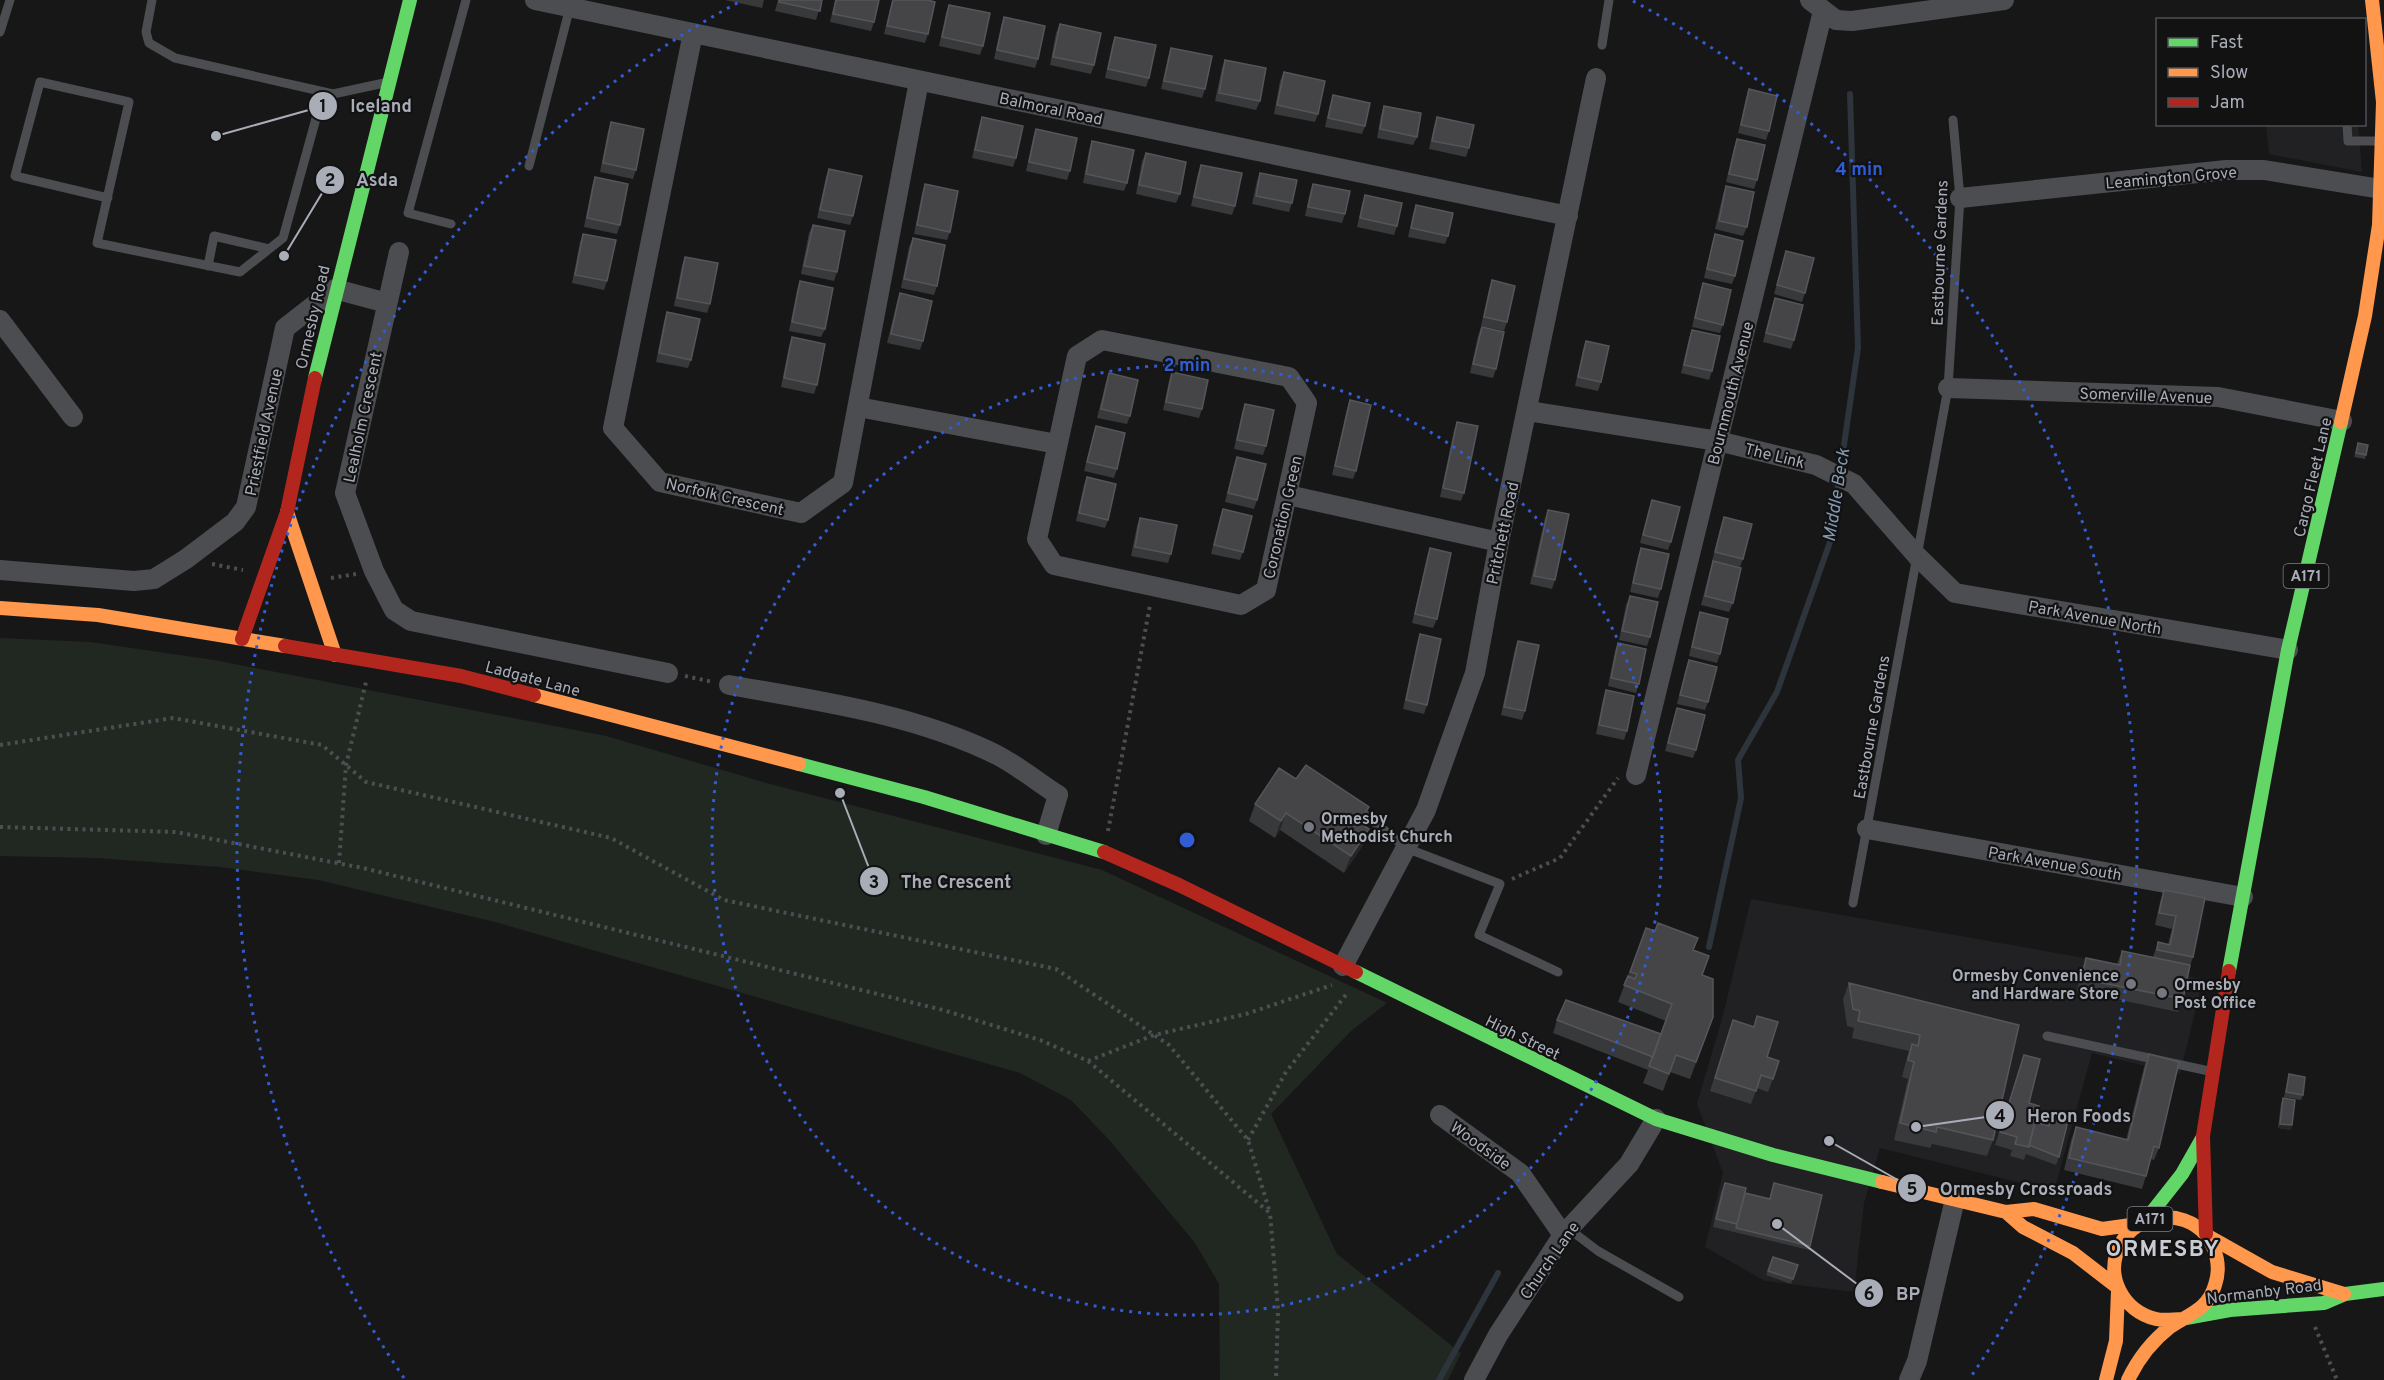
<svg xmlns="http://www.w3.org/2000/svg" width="2384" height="1380" viewBox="0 0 2384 1380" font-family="Overpass,sans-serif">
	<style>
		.built { fill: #212123 }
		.green { fill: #212822 }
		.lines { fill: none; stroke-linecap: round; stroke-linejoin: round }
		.stream { stroke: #2d343b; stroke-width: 6 }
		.path { stroke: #4d4e52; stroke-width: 4; stroke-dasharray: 3 4.5; stroke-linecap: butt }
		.lane { stroke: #4c4d50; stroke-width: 9 }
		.street { stroke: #4c4d50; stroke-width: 20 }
		.fast { stroke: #63d668; stroke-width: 14 }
		.slow { stroke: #ff974d; stroke-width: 14 }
		.jam { stroke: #b3261e; stroke-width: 14 }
		.wall { fill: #38393a }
		.shaded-wall { fill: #262627 }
		.building { fill: #454548; stroke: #54565a; stroke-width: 1.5 }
		.ring { fill: none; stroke: #325cd3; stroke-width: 3; stroke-dasharray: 3 6 }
		.poi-dot { fill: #767880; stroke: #121213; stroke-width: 2 }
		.labels { text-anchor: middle; stroke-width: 4.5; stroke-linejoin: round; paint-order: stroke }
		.shield { fill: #121213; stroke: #7c7e86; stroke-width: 1.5 }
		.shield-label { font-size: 15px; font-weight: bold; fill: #a9adb8 }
		.street-label { font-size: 16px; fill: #a9adb8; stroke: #121213 }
		.poi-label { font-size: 16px; font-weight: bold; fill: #a9adb8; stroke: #121213; text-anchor: start }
		.water-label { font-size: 18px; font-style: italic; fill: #8399b1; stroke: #121213 }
		.district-label { font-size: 22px; font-weight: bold; letter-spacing: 1.5px; fill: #caccd4; stroke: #121213 }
		.centre { fill: #325cd3; stroke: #121213; stroke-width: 3 }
		.ring-label { font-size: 18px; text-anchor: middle; font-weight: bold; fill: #325cd3; stroke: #121213; stroke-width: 4.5; stroke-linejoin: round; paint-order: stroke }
		.leader { fill: none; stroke: #a9adb8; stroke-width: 2 }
		.callout-dot { fill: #a9adb8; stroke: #121213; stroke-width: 2 }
		.mark-label { font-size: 18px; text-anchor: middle; font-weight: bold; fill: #111 }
		.callout-label { font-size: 18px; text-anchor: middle; font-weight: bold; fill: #a9adb8; stroke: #121213; stroke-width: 4.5; stroke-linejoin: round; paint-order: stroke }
	</style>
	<rect width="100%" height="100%" fill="#171718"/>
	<!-- built -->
	<path class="built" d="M2266,125H2358L2362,172L2269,154Z
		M1751,899L2203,979L2180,1074L2092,1053L2054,1191L1880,1148L1864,1203L1854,1292L1765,1281L1705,1247L1723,1173L1697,1104L1723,1015Z"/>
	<!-- green -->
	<path class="green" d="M0,638L90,642L214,660L606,736L770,784L1102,870L1387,1003L1351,1031L1271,1114L1337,1254L1461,1353L1448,1380H1220L1219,1284L1195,1243L1111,1142L1071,1100L1020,1073L495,922L318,880L220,867L97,858L0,856Z"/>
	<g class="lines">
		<!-- stream -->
		<path class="stream" d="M1709,947L1741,798L1738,760L1777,692L1830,542L1858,348L1850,94
			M1439,1380L1498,1273"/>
		<!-- path -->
		<path class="path" d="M212,564L243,570
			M331,578L356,574
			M685,676L713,682
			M0,745L173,718L322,745L366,782L611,838L724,900L1056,969L1169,1045L1248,1140L1270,1213
			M0,827L176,832L363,868L943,1010L1040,1040L1088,1061L1270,1213L1278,1310L1276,1380
			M1108,831L1150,605
			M339,863L346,765L366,682
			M1512,879L1560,858L1618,778
			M1088,1061L1154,1035L1246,1014L1332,985
			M1248,1140L1286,1072L1348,992
			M2315,1327L2337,1380"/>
		<!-- lane -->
		<path class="lane" d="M152,0L146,32L149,43L175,58L333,94
			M0,32L10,0
			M1602,45L1609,0
			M2347,124L2348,141H2377
			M529,166L570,7
			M108,198L15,176L40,82L129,102L97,243L240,272L283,238L320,104L333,94L384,83
			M451,224L408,213L466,0
			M208,266L214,236L269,249
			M1357,808L1406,848L1500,884L1479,935L1558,972
			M1853,903L1948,388L1960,198L1953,120
			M2047,1036L2209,1071
			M1569,1229L1598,1251L1679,1297"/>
		<!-- street -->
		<path class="street" d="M535,0L1568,216
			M1810,0L1836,20L1852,21L2004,0
			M693,33L613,428L660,482L801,513L843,483L919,81
			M1960,198L2226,170H2264L2381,189
			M399,252L345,493L374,571L394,610L411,621L668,673
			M0,320L73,417
			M1102,340L1289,377L1307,403L1266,590L1241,605L1054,565L1037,539L1077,356Z
			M1948,388L2218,397L2342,421
			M858,407L1057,444
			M1528,411L1718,441L1816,465L1854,484L1917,556L1955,593L2288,650
			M1288,495L1499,542
			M0,570L134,581L154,579L186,559L235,522L246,507L285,328L335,289L387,303
			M729,685C819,701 914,714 997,755C1018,766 1038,782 1058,795L1046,835
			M1636,775L1823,11
			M1867,829L2243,897
			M1343,966L1426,810L1475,673L1499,542L1596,78
			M1440,1115L1520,1173L1563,1235
			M1474,1380L1498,1335L1563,1235L1629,1164L1656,1119
			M1909,1380L1917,1361L1955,1199"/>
		<!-- fast -->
		<path class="fast" d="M315,378L410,0
			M799,764L924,797L1104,852
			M2229,971L2288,650L2341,422
			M1356,972L1656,1119L1773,1155L1882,1182
			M2145,1221L2182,1174L2203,1137
			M2186,1318L2230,1310L2324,1303L2345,1294L2384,1289"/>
		<!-- slow -->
		<path class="slow" d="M2341,422L2365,316L2379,225L2383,102L2372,0
			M287,512L335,655
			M0,608L98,615L285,646
			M534,695L799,764
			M1882,1182L2006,1212L2034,1209L2102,1229L2138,1224
			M2006,1212L2023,1227L2073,1253L2117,1287
			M2208,1236L2272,1272L2344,1294
			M2106,1380L2116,1341L2118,1291
			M2128,1380C2138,1359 2152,1341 2170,1327C2189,1314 2208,1310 2215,1285C2221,1268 2217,1248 2205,1234C2182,1208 2136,1213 2120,1245C2104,1276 2123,1311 2156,1319C2164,1321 2174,1319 2183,1319"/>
		<!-- jam -->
		<path class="jam" d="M242,639L287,512L315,378
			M285,646L461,676L534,695
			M1104,852L1179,885L1356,972
			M2206,1234L2203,1136L2229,971"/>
	</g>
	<!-- wall -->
	<path class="wall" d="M725,0H764L762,8Z
		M778,0H822L816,20L775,11Z
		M835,0H879L874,22L871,31L830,22Z
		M892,0H928V34L925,43L884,34Z
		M949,5L983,46L980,55L939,46L946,13Z
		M1004,17L1038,59L1035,68L994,59L1001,26Z
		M1060,24L1094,65L1091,74L1050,65L1056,33Z
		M1115,37L1149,78L1146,87L1105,78L1112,45Z
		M1171,48L1205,89L1202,98L1161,89L1168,57Z
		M1225,60L1260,101L1256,110L1215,101L1222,68Z
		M1284,72L1318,114L1315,122L1274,114L1280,81Z
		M1749,89L1769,131L1766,140L1738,133L1746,98Z
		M1333,95L1365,126L1362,134L1325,127L1330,104Z
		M1384,106L1417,137L1413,145L1377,138L1381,115Z
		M982,117L1016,158L1013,167L972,158L979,126Z
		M1437,117L1469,148L1466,157L1429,149L1434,126Z
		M611,122L636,170L633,179L600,172L608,131Z
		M1036,129L1070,171L1067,180L1026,171L1033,138Z
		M1737,139L1757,180L1754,189L1726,182L1734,147Z
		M1092,141L1127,183L1124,191L1083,183L1089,150Z
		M1146,153L1180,194L1176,203L1136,194L1142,161Z
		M1201,165L1235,206L1232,215L1191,206L1198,173Z
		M829,169L853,216L850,225L817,218L826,177Z
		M1260,173L1292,203L1289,212L1252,204L1257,181Z
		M595,177L620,225L617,234L584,227L592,186Z
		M925,184L950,232L947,240L914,234L922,193Z
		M1313,184L1345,214L1342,223L1305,216L1310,192Z
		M1726,186L1747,227L1743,236L1715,229L1723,194Z
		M1365,195L1397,226L1394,235L1357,227L1362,204Z
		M1416,205L1448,236L1445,244L1408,237L1413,214Z
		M813,225L837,272L834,281L801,274L809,233Z
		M583,234L607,281L604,290L572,283L580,242Z
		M1715,234L1735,276L1732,284L1704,278L1712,243Z
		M913,238L937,286L934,295L901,288L909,247Z
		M1786,251L1805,293L1802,302L1774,294Z
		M685,257L710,304L707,313L674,306L682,265Z
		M1492,280L1507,322L1504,331L1481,326L1489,289Z
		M800,281L825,329L821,337L789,331L797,290Z
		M1703,283L1723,325L1720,333L1692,327L1700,292Z
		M900,293L923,341L920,350L887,343L897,302Z
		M1775,298L1794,340L1791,349L1763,342L1772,307Z
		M667,312L691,360L688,368L656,362L664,321Z
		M1481,327L1496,369L1493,378L1470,373L1478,336Z
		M1692,330L1712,371L1709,380L1681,373L1689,338Z
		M792,337L817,385L814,394L781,387L789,346Z
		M1586,341L1601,382L1598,391L1575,386L1583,349Z
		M1172,372L1202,409L1199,418L1163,410L1169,381Z
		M1109,373L1130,416L1127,424L1097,418L1106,382Z
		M1350,400L1356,471L1353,479L1332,475L1347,409Z
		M1245,404L1266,446L1263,455L1234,449L1242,412Z
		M1457,422L1464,493L1461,501L1440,497L1454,430Z
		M1096,426L1117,469L1114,478L1084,471L1093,435Z
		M2358,443L2366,455L2365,459L2354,457Z
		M1237,457L1257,500L1254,509L1225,502L1234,465Z
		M1087,477L1108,520L1105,528L1076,521L1084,485Z
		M1652,500L1671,542L1668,550L1640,543L1649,508Z
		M1223,509L1243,552L1240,560L1211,554L1220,518Z
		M1548,510L1555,580L1552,589L1530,584L1545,518Z
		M1724,517L1743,559L1740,567L1712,561L1721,526Z
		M1140,518L1171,554L1168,563L1131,556L1137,526Z
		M1430,548L1437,619L1433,628L1412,623L1427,557Z
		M1641,548L1661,589L1658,598L1630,592L1638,556Z
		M1713,561L1733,603L1729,612L1701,605L1710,570Z
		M1630,596L1650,637L1647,646L1619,640L1626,605Z
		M1700,612L1720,654L1717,663L1689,656L1697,621Z
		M1420,634L1427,705L1424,714L1403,709L1417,643Z
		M1518,641L1525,711L1522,720L1501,715L1515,649Z
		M1618,643L1639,684L1636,693L1608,686L1615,651Z
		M1689,660L1708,702L1705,710L1677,704L1686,668Z
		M1606,690L1627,731L1624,740L1596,734L1603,699Z
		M1677,708L1696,750L1693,758L1665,751L1674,717Z
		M1296,779L1369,829L1363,845L1344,873L1280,830L1275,838L1249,821L1255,804Z
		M2164,890L2193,957L2189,969L2183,999L2178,1012L2077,991L2081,971L2086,958L2117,964L2122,951L2153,957L2158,942L2168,944L2172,929L2155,925L2160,902Z
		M1646,928L1693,950L1702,975L1713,1017L1690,1079L1670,1072L1663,1091L1643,1083L1648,1070L1553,1033L1557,1020L1661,1034L1666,1021L1618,1002Z
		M1849,983L2019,1025L1993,1140L1987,1156L1932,1144L1930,1148L1894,1140L1908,1079L1902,1077L1906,1061L1909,1051L1852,1038L1854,1028L1847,1026L1843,999Z
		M1733,1020L1753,1027L1767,1057L1773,1079L1768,1092L1757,1088L1751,1104L1710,1091Z
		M2149,1054L2159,1148L2154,1160L2151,1159L2146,1176L2142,1189L2064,1170L2071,1140L2076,1127L2126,1140L2144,1067Z
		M2024,1055L2029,1103L2035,1122L2048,1126L2052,1113L2059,1157L2056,1165L2026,1154L2024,1160L2010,1156L2012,1150L1995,1145Z
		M2289,1074L2303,1095L2301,1100L2284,1097Z
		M2283,1098L2291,1130L2278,1128L2281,1103Z
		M1725,1183L1745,1193L1769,1199L1774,1183L1810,1246L1809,1250L1713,1227L1721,1192Z
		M1773,1257L1798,1265L1791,1284L1766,1275Z"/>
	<!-- shaded-wall -->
	<path class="shaded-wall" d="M1369,807L1362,824L1353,839L1359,822Z
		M1286,813L1280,830L1275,838L1281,821Z
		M1369,829L1363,845L1344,873L1351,856Z
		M2280,1124L2292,1125L2291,1130L2278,1128Z"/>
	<!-- building -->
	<path class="building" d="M779,0H822L820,11L779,2Z
		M836,0H879L874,22L833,14Z
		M893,0H928L935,2L928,34L887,26Z
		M949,5L990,13L983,46L942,37Z
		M1004,17L1045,26L1038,59L997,50Z
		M1060,24L1101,33L1094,65L1053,57Z
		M1115,37L1156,45L1149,78L1108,69Z
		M1171,48L1212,56L1205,89L1164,81Z
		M1225,60L1266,68L1260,101L1219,93Z
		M1284,72L1325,81L1318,114L1277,105Z
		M1749,89L1777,96L1769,131L1741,125Z
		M1333,95L1370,103L1365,126L1328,118Z
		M1384,106L1421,113L1417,137L1380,129Z
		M982,117L1023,126L1016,158L975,150Z
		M1437,117L1474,125L1469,148L1432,141Z
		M611,122L644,129L636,170L603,163Z
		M1036,129L1077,138L1070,171L1029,162Z
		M1737,139L1765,145L1757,180L1729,174Z
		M1092,141L1134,150L1127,183L1086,174Z
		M1146,153L1186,162L1180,194L1139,185Z
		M1201,165L1242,173L1235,206L1194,197Z
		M829,169L862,176L853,216L820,210Z
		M1260,173L1297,180L1292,203L1256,196Z
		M595,177L628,184L620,225L587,218Z
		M925,184L958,191L950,232L917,225Z
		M1313,184L1350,191L1345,214L1308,207Z
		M1726,186L1754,192L1747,227L1719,221Z
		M1365,195L1402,203L1397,226L1360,218Z
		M1416,205L1453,213L1448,236L1411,228Z
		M813,225L845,231L837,272L804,266Z
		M583,234L616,240L607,281L575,275Z
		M1715,234L1743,241L1735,276L1707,269Z
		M913,238L945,245L937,286L904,279Z
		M1786,251L1814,258L1805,293L1777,285Z
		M685,257L718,263L710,304L677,298Z
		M1492,280L1515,286L1507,322L1484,317Z
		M800,281L833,288L825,329L792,322Z
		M1703,283L1731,290L1723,325L1695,318Z
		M900,293L932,301L923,341L891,334Z
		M1775,298L1803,305L1794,340L1766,333Z
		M667,312L700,319L691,360L659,353Z
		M1482,327L1504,332L1496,369L1473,364Z
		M1692,330L1720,336L1712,371L1684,365Z
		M792,337L825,344L817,385L784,378Z
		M1586,341L1609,346L1601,382L1578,377Z
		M1172,372L1208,380L1202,409L1166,402Z
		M1109,373L1138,380L1130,416L1101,409Z
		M1350,400L1371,405L1356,471L1335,466Z
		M1245,404L1274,410L1266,446L1237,440Z
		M1457,422L1478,426L1464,493L1443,488Z
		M1096,426L1125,433L1117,469L1087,462Z
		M2358,443L2368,445L2366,455L2356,453Z
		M1237,457L1266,464L1257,500L1228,493Z
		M1087,477L1116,484L1108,520L1079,513Z
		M1652,500L1680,507L1671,542L1643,535Z
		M1223,509L1252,516L1243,552L1214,545Z
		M1548,510L1569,514L1555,580L1534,576Z
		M1724,517L1752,524L1743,559L1715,552Z
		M1140,518L1177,525L1171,554L1135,547Z
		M1430,548L1451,553L1437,619L1415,614Z
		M1641,548L1669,554L1661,589L1633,583Z
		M1713,561L1741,568L1733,603L1705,596Z
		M1630,596L1658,602L1650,637L1622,631Z
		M1700,612L1728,619L1720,654L1692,647Z
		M1420,634L1441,639L1427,705L1406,700Z
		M1518,641L1539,645L1525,711L1504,707Z
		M1618,643L1646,649L1639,684L1611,678Z
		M1689,660L1717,667L1708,702L1680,695Z
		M1606,690L1634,696L1627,731L1599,725Z
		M1677,708L1705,715L1696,750L1668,743Z
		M1306,765L1369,807L1359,822L1369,829L1351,856L1286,813L1281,821L1255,804L1279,768L1296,779Z
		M2164,890L2205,898L2193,957L2157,950L2158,942L2170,945L2176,916L2159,913Z
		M1658,923L1698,938L1693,950L1709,956L1702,975L1713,979V1017L1696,1062L1676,1055L1669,1074L1649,1066L1672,1004L1624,985L1628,976L1635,979L1637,974L1630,972L1646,928L1655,931Z
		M2122,951L2190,965L2183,999L2082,979L2086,958L2120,965Z
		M1849,983L2019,1025L1993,1140L1937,1127L1936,1132L1900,1123L1914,1062L1908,1060L1912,1044L1918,1046L1920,1035L1858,1021L1860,1011L1853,1009Z
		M1566,1000L1661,1034L1653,1057L1557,1020Z
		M1757,1016L1778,1022L1767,1057L1779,1061L1773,1079L1761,1075L1756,1091L1715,1078L1733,1020L1754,1027Z
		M2149,1054L2179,1062L2159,1148L2154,1146L2146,1176L2069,1158L2076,1127L2128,1140Z
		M2024,1055L2040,1059L2029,1103L2039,1106L2029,1147L2015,1144L2017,1137L2000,1132Z
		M2289,1074L2305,1077L2303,1095L2286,1092Z
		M2283,1098L2295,1100L2292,1125L2280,1124Z
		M2052,1113L2069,1117L2059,1157L2029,1145L2035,1122L2049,1126Z
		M1725,1183L1746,1188L1737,1224L1716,1219Z
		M1774,1183L1822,1195L1810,1246L1736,1228L1745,1193L1770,1199Z
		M1773,1257L1798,1265L1793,1279L1768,1271Z"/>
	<!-- distance rings -->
	<g class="ring">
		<circle cx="1187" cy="840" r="475"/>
		<path d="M404 1378A950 950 0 0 1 741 1M1633 1A950 950 0 0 1 1970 1378"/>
	</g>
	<!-- markers -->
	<g class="poi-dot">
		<circle cx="1309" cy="827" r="6"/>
		<circle cx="2131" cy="984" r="6"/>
		<circle cx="2162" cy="993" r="6"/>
	</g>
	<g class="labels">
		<!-- shield labels -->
		<g class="shield">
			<rect x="2283.5" y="564" width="45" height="24" rx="4.5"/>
			<rect x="2127.5" y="1207" width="45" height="24" rx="4.5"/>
		</g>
		<g class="shield-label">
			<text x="2306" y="581">A171</text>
			<text x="2150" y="1224">A171</text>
		</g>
		<!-- street labels -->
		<g class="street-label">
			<text transform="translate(1051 108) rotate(12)" y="6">Balmoral Road</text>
			<text transform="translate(2171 177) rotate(-5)" y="6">Leamington Grove</text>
			<text transform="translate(1939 253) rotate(-88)" y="6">Eastbourne Gardens</text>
			<text transform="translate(312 317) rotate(-77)" y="6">Ormesby Road</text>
			<text transform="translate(1730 393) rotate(-76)" y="6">Bournmouth Avenue</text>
			<text transform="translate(2146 395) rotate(2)" y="6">Somerville Avenue</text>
			<text transform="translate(362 417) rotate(-78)" y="6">Lealholm Crescent</text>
			<text transform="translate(263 432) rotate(-78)" y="6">Priestfield Avenue</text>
			<text transform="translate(1775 455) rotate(14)" y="6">The Link</text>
			<text transform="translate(2312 477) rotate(-77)" y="6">Cargo Fleet Lane</text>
			<text transform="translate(725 496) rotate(13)" y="6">Norfolk Crescent</text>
			<text transform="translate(1282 517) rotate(-77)" y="6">Coronation Green</text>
			<text transform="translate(1502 533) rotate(-78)" y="6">Pritchett Road</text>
			<text transform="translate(2095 617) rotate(10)" y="6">Park Avenue North</text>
			<text transform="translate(533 678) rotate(15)" y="6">Ladgate Lane</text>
			<text transform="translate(1871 727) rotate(-80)" y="6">Eastbourne Gardens</text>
			<text transform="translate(2055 863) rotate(10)" y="6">Park Avenue South</text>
			<text transform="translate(1523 1037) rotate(26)" y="6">High Street</text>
			<text transform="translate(1481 1145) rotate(36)" y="6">Woodside</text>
			<text transform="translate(1549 1260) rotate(-55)" y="6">Church Lane</text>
			<text transform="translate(2264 1291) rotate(-7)" y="6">Normanby Road</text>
		</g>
		<!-- poi labels -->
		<g class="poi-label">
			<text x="1321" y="824">Ormesby<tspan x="1321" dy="18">Methodist Church</tspan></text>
			<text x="2119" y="981" text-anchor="end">Ormesby Convenience<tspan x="2119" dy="18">and Hardware Store</tspan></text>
			<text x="2174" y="990">Ormesby<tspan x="2174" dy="18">Post Office</tspan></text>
		</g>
		<!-- water labels -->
		<g class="water-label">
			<text transform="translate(1836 495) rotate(-81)" y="6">Middle Beck</text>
		</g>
		<!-- district labels -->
		<g class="district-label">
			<text x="2163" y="1256">ORMESBY</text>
		</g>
	</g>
	<circle cx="1187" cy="840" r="9" class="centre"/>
	<g class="ring-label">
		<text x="1859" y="175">4 min</text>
		<text x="1187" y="371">2 min</text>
	</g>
	<!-- callouts -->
	<path class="leader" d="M216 136L323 106M284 256L330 180M840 793L874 881M1916 1127L2000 1115M1829 1141L1912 1188M1777 1224L1869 1293"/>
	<g class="callout-dot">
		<circle cx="216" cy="136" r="6"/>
		<circle cx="284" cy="256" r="6"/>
		<circle cx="840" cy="793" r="6"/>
		<circle cx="1916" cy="1127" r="6"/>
		<circle cx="1829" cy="1141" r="6"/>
		<circle cx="1777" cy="1224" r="6"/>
		<circle cx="323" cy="106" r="15"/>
		<circle cx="330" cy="180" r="15"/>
		<circle cx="874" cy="881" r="15"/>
		<circle cx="2000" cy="1115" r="15"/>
		<circle cx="1912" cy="1188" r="15"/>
		<circle cx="1869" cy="1293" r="15"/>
	</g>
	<g class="mark-label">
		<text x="323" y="112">1</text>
		<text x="330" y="186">2</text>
		<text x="874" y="888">3</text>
		<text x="2000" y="1122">4</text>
		<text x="1912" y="1195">5</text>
		<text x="1869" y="1300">6</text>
	</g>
	<g class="callout-label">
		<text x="381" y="112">Iceland</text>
		<text x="377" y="186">Asda</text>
		<text x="956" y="888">The Crescent</text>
		<text x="2079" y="1122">Heron Foods</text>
		<text x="2026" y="1195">Ormesby Crossroads</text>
		<text x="1908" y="1300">BP</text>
	</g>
	<!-- legend -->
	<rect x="2156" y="18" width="210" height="108" fill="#121213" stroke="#4e5055" stroke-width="1.5"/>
	<rect x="2168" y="38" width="30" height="9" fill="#63d668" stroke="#4e5055" stroke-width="1.5"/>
	<text x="2210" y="48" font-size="18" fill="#a9adb8">Fast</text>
	<rect x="2168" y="68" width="30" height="9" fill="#ff974d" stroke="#4e5055" stroke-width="1.5"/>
	<text x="2210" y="78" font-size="18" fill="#a9adb8">Slow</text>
	<rect x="2168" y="98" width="30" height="9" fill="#b3261e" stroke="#4e5055" stroke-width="1.5"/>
	<text x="2210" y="108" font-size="18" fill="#a9adb8">Jam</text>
</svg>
